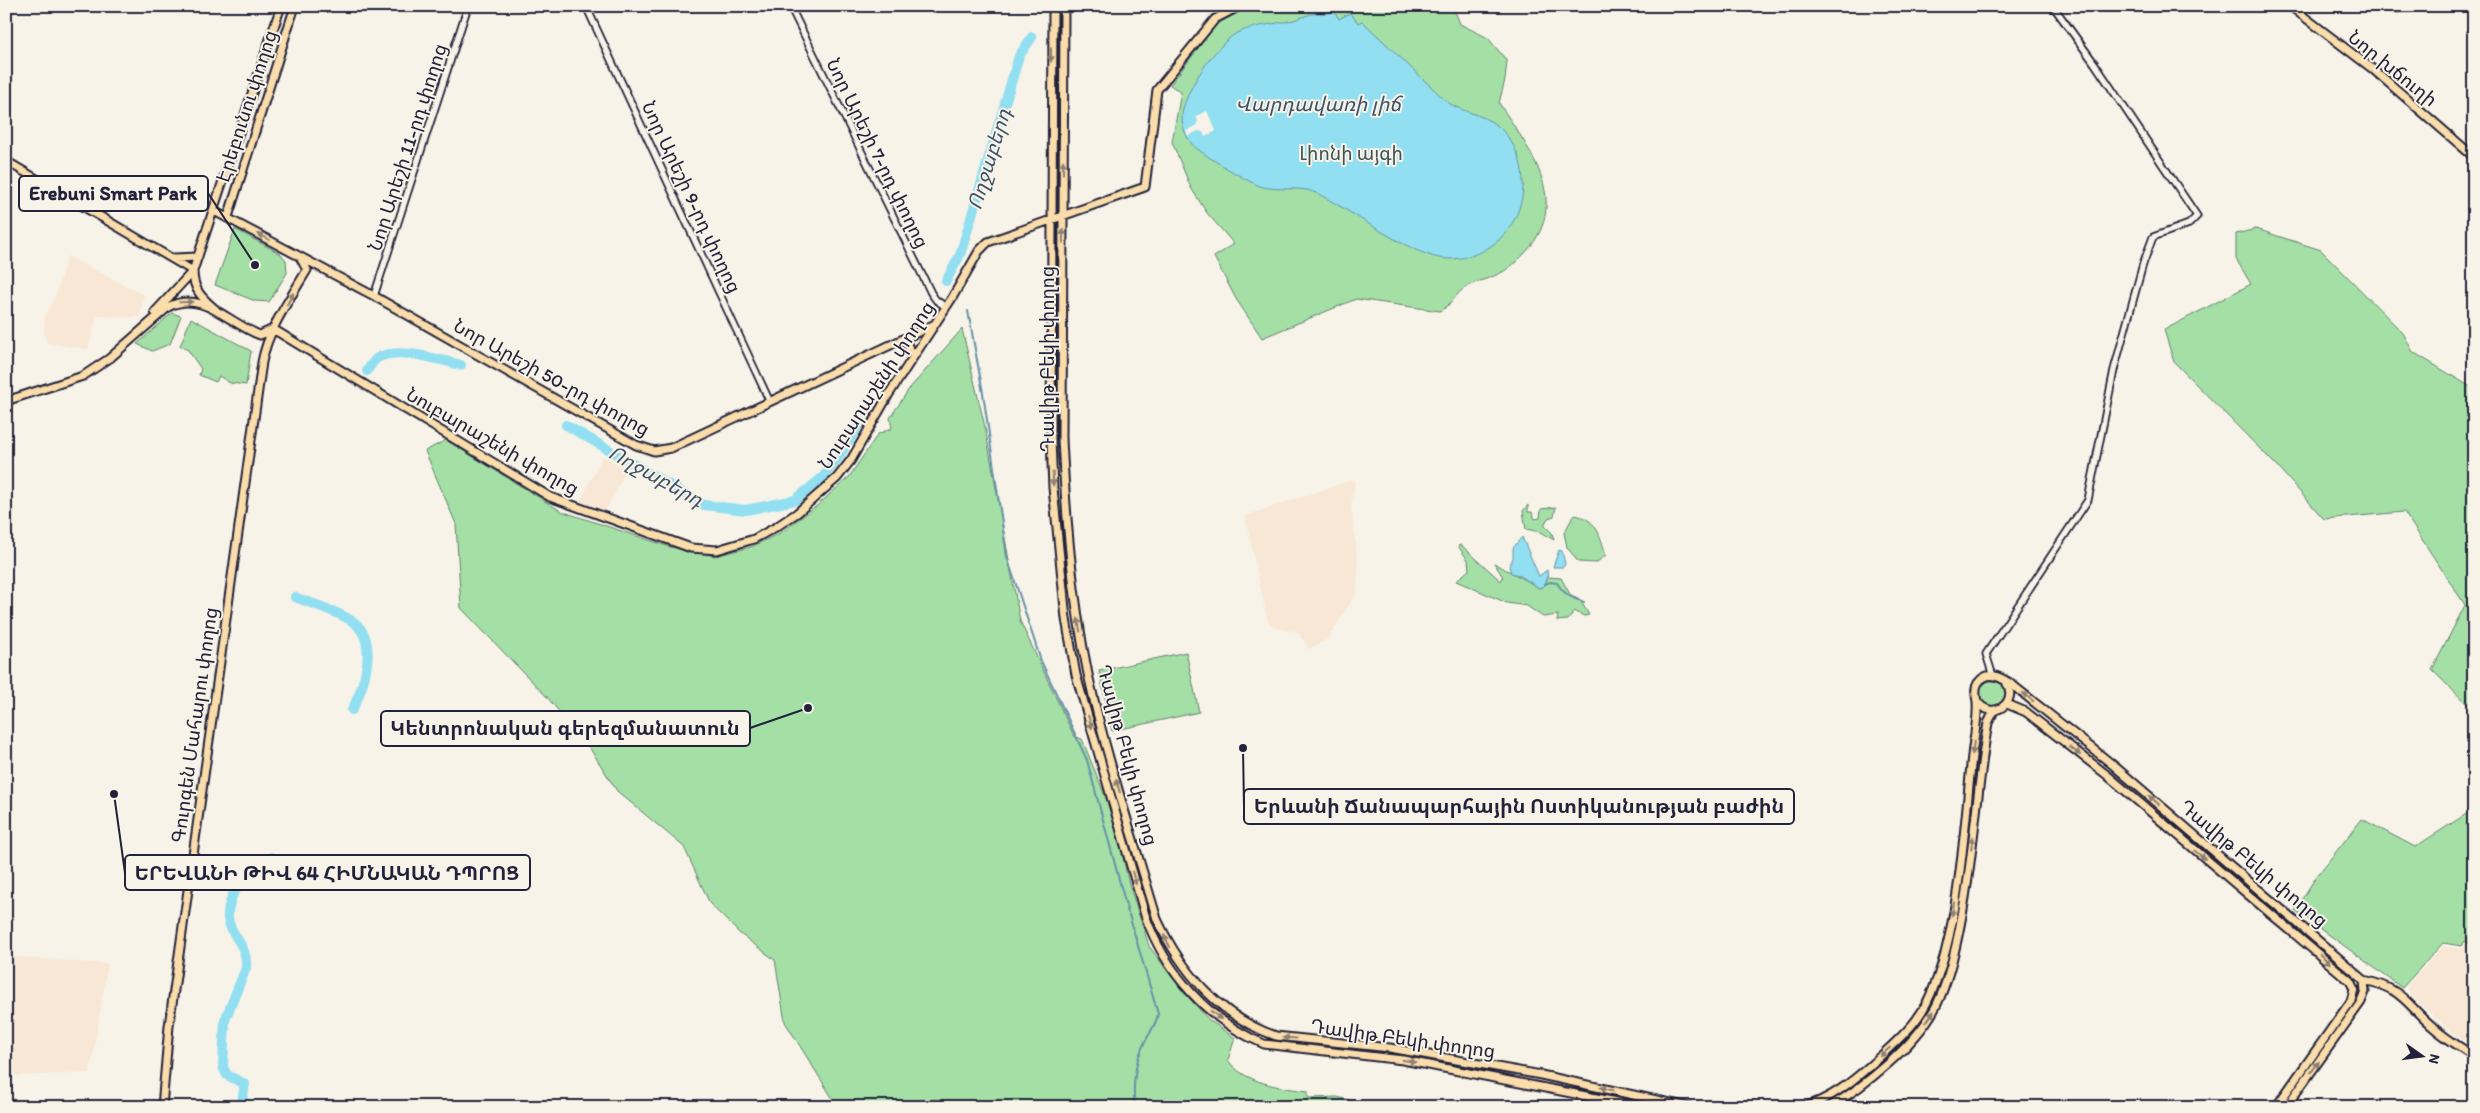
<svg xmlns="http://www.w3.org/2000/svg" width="2480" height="1113" viewBox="0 0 2480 1113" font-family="Itim,'Noto Sans Armenian',sans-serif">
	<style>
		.built { fill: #f7e7d4 }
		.green { fill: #a4dfa5; stroke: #638070 }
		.water { fill: #92dff1; stroke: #6593a8 }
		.pier { fill: #f7f3e8 }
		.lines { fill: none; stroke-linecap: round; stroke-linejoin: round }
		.stream { stroke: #6593a8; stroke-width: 2 }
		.river { stroke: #92dff1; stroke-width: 10 }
		.minor-casing { stroke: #22223b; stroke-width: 9 }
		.major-casing { stroke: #22223b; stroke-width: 11 }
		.minor { stroke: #f7f3e8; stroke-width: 5.5 }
		.major { stroke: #faddab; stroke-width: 7 }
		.oneway { fill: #8e8073 }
		.labels { text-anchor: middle; stroke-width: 4; stroke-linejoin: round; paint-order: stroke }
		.street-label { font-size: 19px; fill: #22223b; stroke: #f7f3e8 }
		.park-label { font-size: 19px; fill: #425156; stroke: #f7f3e8 }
		.water-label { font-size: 20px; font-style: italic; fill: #3e5168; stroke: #f7f3e8 }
		.leader { fill: none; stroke: #22223b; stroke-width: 2 }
		.callout-dot { fill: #22223b; stroke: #f7f3e8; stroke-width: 2 }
		.callout { fill: #f7f3e8; stroke: #22223b; stroke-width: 2 }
		.callout-label { font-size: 20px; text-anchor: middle; font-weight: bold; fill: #22223b }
	</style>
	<rect width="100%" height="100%" fill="#f7f3e8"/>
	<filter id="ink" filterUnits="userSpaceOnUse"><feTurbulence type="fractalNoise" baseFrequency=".02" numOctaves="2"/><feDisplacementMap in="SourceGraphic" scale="10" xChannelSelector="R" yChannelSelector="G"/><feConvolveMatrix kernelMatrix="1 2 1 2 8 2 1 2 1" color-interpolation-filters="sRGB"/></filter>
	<g filter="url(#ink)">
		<!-- built -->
		<path class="built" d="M67,256L144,295L140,317L97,316L88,349L47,343L44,332L45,315L55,298Z
			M603,456L627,469L604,513L580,501Z
			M1355,479L1351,506L1358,566L1357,592L1328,639L1309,649L1298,632L1275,628L1268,622L1245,516Z
			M2465,943L2474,948V1047L2450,1031L2411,996L2407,986L2443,946L2463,949Z
			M6,954L14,957L108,964L90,1073L6,1076Z"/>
		<!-- green -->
		<path class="green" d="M1247,6H1453L1460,24L1488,38L1507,61L1505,80L1499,103C1536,159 1578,212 1510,267C1495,279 1475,280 1462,290C1454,297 1450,306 1440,311L1356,299L1262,338L1236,299L1214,257L1234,244L1207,213L1191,188L1172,142L1181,92L1170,85L1218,22Z
			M235,229L281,254L286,260L287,273L269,302L255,301L215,285Z
			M2256,229L2321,250L2403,333L2413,352L2474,389V711L2432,670L2465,605L2404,512L2324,519L2276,465L2174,362L2164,330L2251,284L2236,259V234Z
			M172,313L181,316L170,344L152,351L137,344Z
			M191,318L251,351L246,385L230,383L219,376L216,382L199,375L201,369L188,350L180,346Z
			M962,329L985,427L1020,621L1074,736L1082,739L1114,818L1129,884L1149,946L1180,988L1209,1020L1235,1038L1228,1060C1243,1083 1282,1088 1308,1091V1098L1337,1097L1378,1107H838L785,1022L775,960L739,933L710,904L684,847L617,791L591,750L547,697L461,608L456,524L425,451L446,440L561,511L670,547L715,556L751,547L780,533L818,505L849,477L878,434L892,428L890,418L909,389Z
			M1528,505V512H1532L1535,519L1540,518L1541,509L1556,507L1554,516L1548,518L1544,525L1552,533L1554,540L1540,532L1526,529L1523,511Z
			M1574,515C1597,518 1600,536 1606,555L1596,563L1578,562L1567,547L1564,533Z
			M1461,545L1501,581L1503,577L1494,563C1509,572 1524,578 1539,588L1544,586L1548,577L1561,578L1571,596L1580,600L1589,615L1584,616L1574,611L1568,620L1557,621L1558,615L1543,617L1527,606L1507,603L1456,581L1469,570L1468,560L1458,546Z
			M1186,652L1199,712L1112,731L1099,671Z
			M1978 693a14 14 0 1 1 28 0a14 14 0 1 1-28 0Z
			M2474,809V946L2465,941L2462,946L2443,943L2402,988L2295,910L2316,877L2362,819L2415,847Z"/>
		<!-- water -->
		<path class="water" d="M1334,11L1339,19L1350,13L1358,23L1362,21L1447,102C1465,114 1490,115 1504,132C1546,182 1515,259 1448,259C1415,259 1350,209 1316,193C1298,184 1271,194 1253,183C1241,177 1198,152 1192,144C1187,139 1182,126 1182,119C1180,96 1218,41 1239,32C1256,25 1276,24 1294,20C1301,18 1309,14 1316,13C1322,13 1326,14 1334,11Z
			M1522,537L1539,576L1547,570L1548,577L1544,586L1539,588L1519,575L1511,573L1509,566L1513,558V548Z
			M1559,550L1562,551L1565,564L1563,567H1553Z"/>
		<!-- pier -->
		<path class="pier" d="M1207,111L1216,131L1205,137L1203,132L1198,131L1188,136L1186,131L1196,126L1198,121L1196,116Z"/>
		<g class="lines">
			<!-- stream -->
			<path class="stream" d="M968,311L983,393L1007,557L1041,661L1087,760L1128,913
				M1545,584L1550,582L1557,583C1564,594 1571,598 1584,602
				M1129,915L1158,1014C1156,1025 1150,1032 1145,1042C1135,1060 1132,1086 1135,1107"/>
			<!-- river -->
			<path class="river" d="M946,281L960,255L1019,56L1032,37
				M367,371C369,367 373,362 376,359C395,345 440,360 461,365
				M566,425L704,505L746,510L795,500L823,477L838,458L861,421
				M295,597C312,604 337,611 352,621C380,639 364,687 352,710
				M241,1107L245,1084L227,1075L223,1067L225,1020L246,968C249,939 220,933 230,903C231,900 232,895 234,892C244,878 262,872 271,857"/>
			<!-- minor casing -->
			<g class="minor-casing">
				<path id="minor" d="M586,6L769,400
					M790,6L931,293L936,300L946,307
					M2395,6V9L2436,6
					M374,296L468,6
					M1993,676L1986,654L2088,500L2114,370L2143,264L2153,237L2189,224L2197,216L2095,64L2053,6"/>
			</g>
			<!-- major casing -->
			<g class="major-casing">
				<path id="major" d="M1053,6L1051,440L1053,488L1066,619L1076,675L1145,915C1165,972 1208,1021 1264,1044L1403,1060L1642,1107
					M1064,6L1062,439C1066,517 1072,597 1088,674C1106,756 1133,838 1157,919C1181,971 1220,1017 1276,1036L1390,1048L1541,1075L1689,1107
					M2290,6L2374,70L2474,157
					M6,161L193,271
					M214,211L374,296L636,445L654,451L671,448L933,325
					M228,217L295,6
					M174,258L198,257
					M216,310C202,298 193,290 193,271L281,6
					M155,312L193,271
					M273,329L550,497L691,548L717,550L754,539L776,527L797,513L837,478L851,460L889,394L952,298L979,251L988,242L1145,187L1157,90L1215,19L1240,6
					M905,340L913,356
					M6,401L83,376L110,358L168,307C203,289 229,324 260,335L273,329
					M1977,701C1991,722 2020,703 2006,682
					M2007,704L2026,712L2107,775L2350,981L2354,989L2351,1001L2276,1107
					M2364,980C2404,989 2405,1003 2433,1027C2445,1038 2460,1047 2474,1056
					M162,1107L169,1026L262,362C268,329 290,299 307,270L300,257
					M1803,1107C1830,1100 1853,1081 1873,1063C1888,1049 1904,1036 1916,1020C1960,962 1964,820 1973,747C1975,732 1978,717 1977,702C1976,695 1974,689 1978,683C1989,668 2004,679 2015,687L2113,765L2364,980L2365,992L2361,1002L2286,1107
					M1829,1107C1864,1087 1914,1046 1934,1010C1945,990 1951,967 1956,945C1971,879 1975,810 1985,742L1988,723L1994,711"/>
			</g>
			<!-- minor -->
			<use href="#minor" class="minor"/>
			<!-- major -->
			<use href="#major" class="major"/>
		</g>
		<!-- one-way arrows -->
		<defs><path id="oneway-solid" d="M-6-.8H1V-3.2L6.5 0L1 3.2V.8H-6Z" transform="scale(1.25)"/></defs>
		<g class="oneway">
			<use href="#oneway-solid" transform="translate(1051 55) rotate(90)"/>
			<use href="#oneway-solid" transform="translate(1063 167) rotate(-90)"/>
			<use href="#oneway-solid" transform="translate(1063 236) rotate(-89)"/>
			<use href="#oneway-solid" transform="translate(264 237) rotate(-151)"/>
			<use href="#oneway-solid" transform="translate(290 299) rotate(-61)"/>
			<use href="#oneway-solid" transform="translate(186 302) rotate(-2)"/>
			<use href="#oneway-solid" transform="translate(1053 479) rotate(88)"/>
			<use href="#oneway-solid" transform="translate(1079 625) rotate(-100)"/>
			<use href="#oneway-solid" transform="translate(2028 697) rotate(-142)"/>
			<use href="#oneway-solid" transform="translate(1090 722) rotate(74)"/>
			<use href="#oneway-solid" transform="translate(1973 748) rotate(97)"/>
			<use href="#oneway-solid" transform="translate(2075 751) rotate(38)"/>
			<use href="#oneway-solid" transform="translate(1118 786) rotate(-106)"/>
			<use href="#oneway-solid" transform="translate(2154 800) rotate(-139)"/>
			<use href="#oneway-solid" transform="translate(1972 843) rotate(-83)"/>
			<use href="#oneway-solid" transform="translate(2200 855) rotate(39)"/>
			<use href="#oneway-solid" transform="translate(1134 878) rotate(74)"/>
			<use href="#oneway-solid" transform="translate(1953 909) rotate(100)"/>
			<use href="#oneway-solid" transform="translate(1167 941) rotate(-117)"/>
			<use href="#oneway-solid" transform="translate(2325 959) rotate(41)"/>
			<use href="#oneway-solid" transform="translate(1216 1015) rotate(38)"/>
			<use href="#oneway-solid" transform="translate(1930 1017) rotate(-56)"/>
			<use href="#oneway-solid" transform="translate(1290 1038) rotate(-176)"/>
			<use href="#oneway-solid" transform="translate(1885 1052) rotate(138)"/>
			<use href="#oneway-solid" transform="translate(1409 1061) rotate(10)"/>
			<use href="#oneway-solid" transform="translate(2315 1067) rotate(-54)"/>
			<use href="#oneway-solid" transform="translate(1607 1089) rotate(-168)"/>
		</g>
	</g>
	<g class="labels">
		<!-- street labels -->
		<g class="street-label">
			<text transform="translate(2393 68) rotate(39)" y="7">Նոր խճուղի</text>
			<text transform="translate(246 106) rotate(-72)" y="7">Էրեբունու փողոց</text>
			<text transform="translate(407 147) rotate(-72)" y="7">Նոր Արեշի 11-րդ փողոց</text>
			<text transform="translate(878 153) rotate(64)" y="7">Նոր Արեշի 7-րդ փողոց</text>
			<text transform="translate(692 197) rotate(65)" y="7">Նոր Արեշի 9-րդ փողոց</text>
			<text transform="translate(1047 359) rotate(-90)" y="7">Դավիթ Բեկի փողոց</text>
			<text transform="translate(552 377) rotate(29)" y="7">Նոր Արեշի 50-րդ փողոց</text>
			<text transform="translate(876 385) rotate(-57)" y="7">Նուբարաշենի փողոց</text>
			<text transform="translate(493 441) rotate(30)" y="7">Նուբարաշենի փողոց</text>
			<text transform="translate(194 725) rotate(-82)" y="7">Գուրգեն Մահարու փողոց</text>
			<text transform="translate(1128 755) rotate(75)" y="7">Դավիթ Բեկի փողոց</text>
			<text transform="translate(2254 863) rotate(40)" y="7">Դավիթ Բեկի փողոց</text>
			<text transform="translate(1403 1038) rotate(8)" y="7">Դավիթ Բեկի փողոց</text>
		</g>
		<!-- park labels -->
		<g class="park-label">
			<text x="1351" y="160">Լիոնի այգի</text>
		</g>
		<!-- water labels -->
		<g class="water-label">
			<text x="1318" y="111">Վարդավառի լիճ</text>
			<text transform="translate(989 159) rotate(-73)" y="7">Ողջաբերդ</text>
			<text transform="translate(656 476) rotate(29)" y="7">Ողջաբերդ</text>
		</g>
	</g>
	<!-- callouts -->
	<path class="leader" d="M255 265L208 193M808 708L750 728M1243 748L1244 806M114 794L125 873"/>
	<g class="callout-dot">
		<circle cx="255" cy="265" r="5"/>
		<circle cx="808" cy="708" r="5"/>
		<circle cx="1243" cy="748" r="5"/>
		<circle cx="114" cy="794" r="5"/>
	</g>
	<g class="callout">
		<rect x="19" y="176" width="189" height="35" rx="5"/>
		<rect x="381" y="711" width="369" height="35" rx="5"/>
		<rect x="1244" y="789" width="550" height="35" rx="5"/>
		<rect x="125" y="855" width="405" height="35" rx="5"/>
	</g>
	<g class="callout-label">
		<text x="113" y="200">Erebuni Smart Park</text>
		<text x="565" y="735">Կենտրոնական գերեզմանատուն</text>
		<text x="1519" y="813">Երևանի Ճանապարհային Ոստիկանության բաժին</text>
		<text x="327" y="880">ԵՐԵՎԱՆԻ ԹԻՎ 64 ՀԻՄՆԱԿԱՆ ԴՊՐՈՑ</text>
	</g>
	<!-- margin -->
	<rect width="2480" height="1113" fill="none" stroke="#f7f3e8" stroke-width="25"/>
	<rect x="12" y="12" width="2455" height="1088" fill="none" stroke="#22223b" stroke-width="2" filter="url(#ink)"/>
	<!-- north arrow -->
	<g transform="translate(2422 1056) rotate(104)" stroke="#f7f3e8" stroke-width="4" paint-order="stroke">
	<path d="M0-4L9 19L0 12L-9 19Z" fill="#22223b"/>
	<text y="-8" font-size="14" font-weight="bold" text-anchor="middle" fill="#22223b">N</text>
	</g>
</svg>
